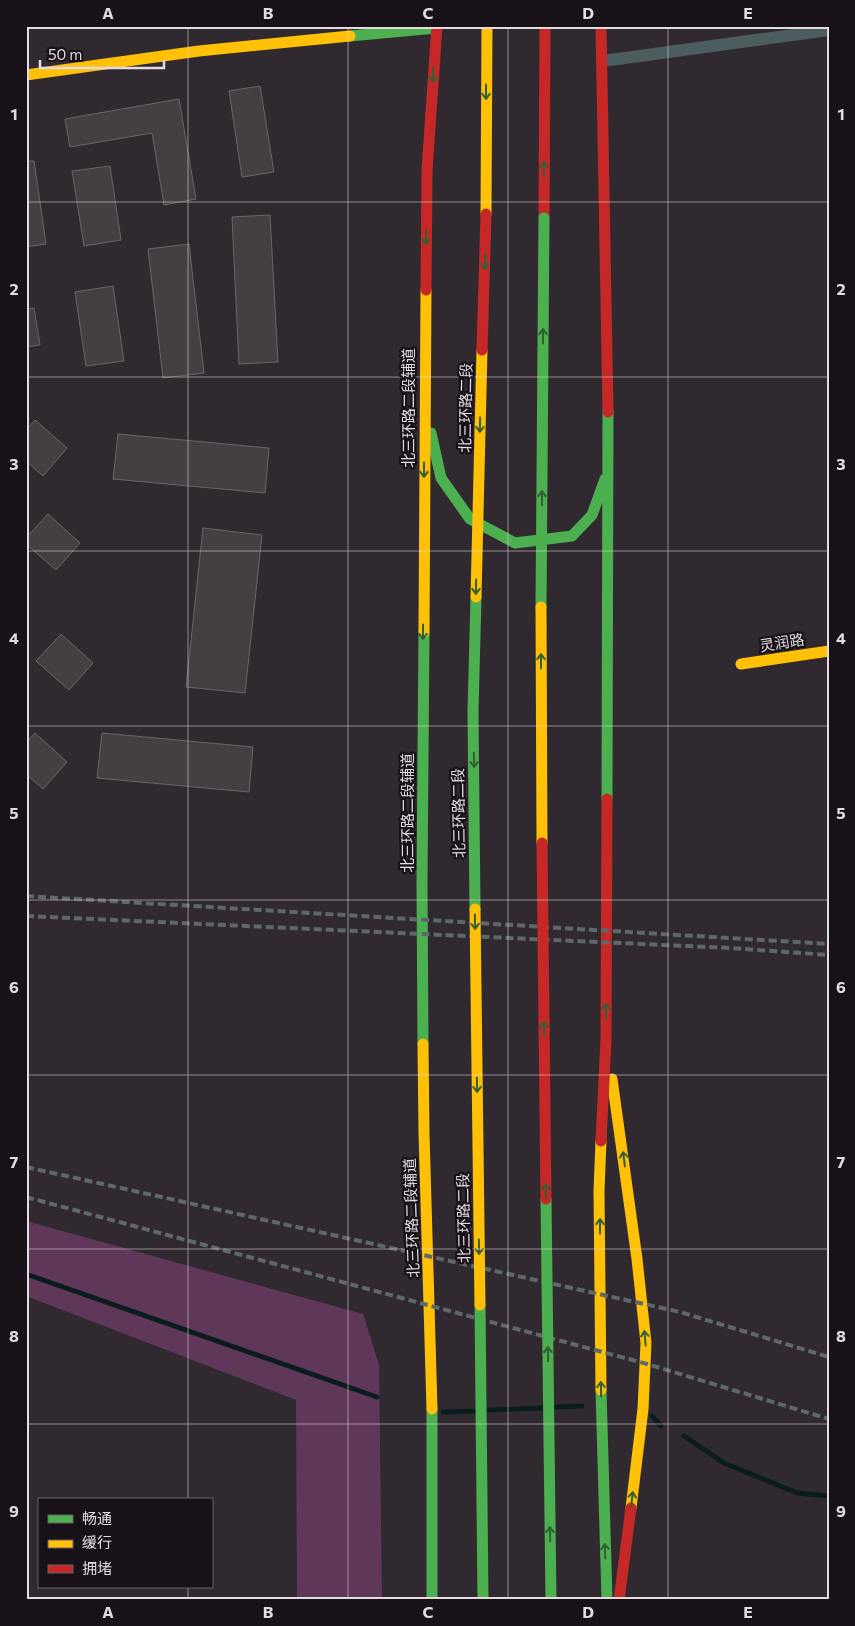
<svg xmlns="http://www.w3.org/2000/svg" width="855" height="1626" viewBox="0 0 855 1626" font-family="Commissioner,'Noto Sans SC',sans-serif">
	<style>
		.green { fill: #5f3859 }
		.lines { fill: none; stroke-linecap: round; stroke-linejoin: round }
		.stream { stroke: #0b1c1e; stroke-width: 5 }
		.building { fill: #453f44; stroke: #6b656b }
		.street { stroke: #4c5d5f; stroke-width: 12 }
		.fast { stroke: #4caf50; stroke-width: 11 }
		.slow { stroke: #ffc107; stroke-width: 11 }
		.jam { stroke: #c62828; stroke-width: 11 }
		.rail { stroke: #5e686a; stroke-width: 4; stroke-dasharray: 8 4; stroke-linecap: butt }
		.fast-bridge { stroke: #4caf50; stroke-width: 11 }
		.slow-bridge { stroke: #ffc107; stroke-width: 11 }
		.jam-bridge { stroke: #c62828; stroke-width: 11 }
		.oneway { stroke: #326034 }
		.grid { fill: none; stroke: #e4dae2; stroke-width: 1; stroke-opacity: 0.55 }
		.labels { text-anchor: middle; stroke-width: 4.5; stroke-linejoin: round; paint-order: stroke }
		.street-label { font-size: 15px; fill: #e4dae2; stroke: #181117 }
		.neatline { fill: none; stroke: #e4dae2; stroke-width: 2 }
		.grid-label { font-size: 16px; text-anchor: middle; font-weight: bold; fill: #e4dae2 }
	</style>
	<rect width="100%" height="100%" fill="#302a30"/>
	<!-- green -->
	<path class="green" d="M26,1221L363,1314L379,1365L382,1600H297L296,1400L26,1296Z"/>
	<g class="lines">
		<!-- stream -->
		<path class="stream" d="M26,1274L377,1397
			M555,1407L582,1406
			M488,1410L542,1408
			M443,1412L474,1411
			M652,1416L661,1426
			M684,1436L724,1463L797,1493L829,1496"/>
	</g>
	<!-- building -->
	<path class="building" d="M260,86L274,172L242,177L229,91Z
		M179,99L196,199L164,205L152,133L70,147L65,119Z
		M26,161H34L46,244L26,247Z
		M110,166L121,240L84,246L72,171Z
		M270,215L278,362L239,364L232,217Z
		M189,244L204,373L163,378L148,249Z
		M113,286L124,361L86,366L75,292Z
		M34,308L40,345L26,347V309Z
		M35,420L67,448L43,476L26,461V430Z
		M118,434L269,448L265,493L113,479Z
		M48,514L80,543L56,570L26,544V538Z
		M203,528L262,535L245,693L186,687Z
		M61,634L93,663L69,690L36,661Z
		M35,733L67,762L43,789L26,774V743Z
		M102,733L253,747L249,792L97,778Z"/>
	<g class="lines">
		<!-- street -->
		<path class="street" d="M603,61L829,30"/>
		<!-- fast -->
		<path class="fast" d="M350,36L436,28
			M431,433L441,478L470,519L515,543L572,536L592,515L605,479
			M607,799L608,412
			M423,1044L422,884L424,632
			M601,1390L607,1600
			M432,1409V1600"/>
		<!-- slow -->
		<path class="slow" d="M26,75L199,51L350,36
			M486,214L487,26
			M424,632L426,290
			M741,664L829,651
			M423,1044L424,1133L432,1409
			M612,1079L637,1259L646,1343L643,1409L631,1508
			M601,1141L599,1191L601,1390"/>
		<!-- jam -->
		<path class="jam" d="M601,26L608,412
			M544,218L545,26
			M426,290L427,170L437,26
			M601,1141L606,1040L607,799
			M619,1600L631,1508"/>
		<!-- rail -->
		<path class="rail" d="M26,896L829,944
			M26,916L730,948L829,955
			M26,1167L680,1312L829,1357
			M26,1197L647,1364L829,1419"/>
		<!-- fast-bridge -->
		<path class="fast-bridge" d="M541,607L544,218
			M475,909L473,711L476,597
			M546,1199L551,1600
			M480,1305L483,1600"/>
		<!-- slow-bridge -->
		<path class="slow-bridge" d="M476,597L482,350
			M541,607L542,843
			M475,909L480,1305"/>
		<!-- jam-bridge -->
		<path class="jam-bridge" d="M482,350L486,214
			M542,843L546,1199"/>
	</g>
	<!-- one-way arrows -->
	<defs><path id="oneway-shaft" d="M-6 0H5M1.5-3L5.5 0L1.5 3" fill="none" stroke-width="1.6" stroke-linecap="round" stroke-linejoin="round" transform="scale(1.25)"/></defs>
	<g class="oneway">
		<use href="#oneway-shaft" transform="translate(433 75) rotate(94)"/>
		<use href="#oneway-shaft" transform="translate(486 92) rotate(90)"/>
		<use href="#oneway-shaft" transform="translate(544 169) rotate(-90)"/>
		<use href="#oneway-shaft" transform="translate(426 237) rotate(91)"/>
		<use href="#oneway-shaft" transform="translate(485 262) rotate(91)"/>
		<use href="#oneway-shaft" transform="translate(543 336) rotate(-90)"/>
		<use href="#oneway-shaft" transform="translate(480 425) rotate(91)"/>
		<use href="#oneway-shaft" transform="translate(424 470) rotate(90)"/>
		<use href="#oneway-shaft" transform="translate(542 498) rotate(-90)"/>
		<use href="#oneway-shaft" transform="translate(476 587) rotate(91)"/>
		<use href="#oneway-shaft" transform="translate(423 632) rotate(90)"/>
		<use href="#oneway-shaft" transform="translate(541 661) rotate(-90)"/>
		<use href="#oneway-shaft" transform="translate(474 760) rotate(89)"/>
		<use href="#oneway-shaft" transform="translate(475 922) rotate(89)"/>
		<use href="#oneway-shaft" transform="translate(606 1011) rotate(-90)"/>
		<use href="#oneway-shaft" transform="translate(544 1029) rotate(-91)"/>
		<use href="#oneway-shaft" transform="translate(477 1085) rotate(89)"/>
		<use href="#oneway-shaft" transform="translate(624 1159) rotate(-97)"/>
		<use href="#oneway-shaft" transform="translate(546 1191) rotate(-91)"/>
		<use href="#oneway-shaft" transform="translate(600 1226) rotate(-90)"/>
		<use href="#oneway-shaft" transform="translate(479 1247) rotate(89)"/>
		<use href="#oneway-shaft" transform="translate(645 1338) rotate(-95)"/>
		<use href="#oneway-shaft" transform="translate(548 1354) rotate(-91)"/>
		<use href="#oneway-shaft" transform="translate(601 1389) rotate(-91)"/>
		<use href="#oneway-shaft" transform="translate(632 1499) rotate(-83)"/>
		<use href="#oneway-shaft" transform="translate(550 1534) rotate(-91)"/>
		<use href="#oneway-shaft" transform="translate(605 1551) rotate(-92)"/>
	</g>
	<!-- grid -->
	<path class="grid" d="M188,26V1500M348,26V1600M508,26V1600M668,26V1600M26,202H829M26,377H829M26,551H829M26,726H829M26,900H829M26,1075H829M26,1249H829M26,1424H829M188,1587V1600"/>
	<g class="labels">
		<!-- street labels -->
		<g class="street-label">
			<text transform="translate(409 408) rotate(-90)" y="5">北三环路二段辅道</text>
			<text transform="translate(466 408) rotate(-89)" y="5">北三环路二段</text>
			<text transform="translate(782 643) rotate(-9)" y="5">灵润路</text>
			<text transform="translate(408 813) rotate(-90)" y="5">北三环路二段辅道</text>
			<text transform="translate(459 813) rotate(-91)" y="5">北三环路二段</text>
			<text transform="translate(412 1218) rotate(-92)" y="5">北三环路二段辅道</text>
			<text transform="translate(464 1218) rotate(-91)" y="5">北三环路二段</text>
		</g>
	</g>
	<!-- border -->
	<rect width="855" height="1626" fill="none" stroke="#181117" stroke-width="55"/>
	<!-- legend -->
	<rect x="38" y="1498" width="175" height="90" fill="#181117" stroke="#6a6168"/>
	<rect x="48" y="1515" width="25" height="8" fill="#4caf50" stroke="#6a6168"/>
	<text x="82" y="1524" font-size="15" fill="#e4dae2">畅通</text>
	<rect x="48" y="1540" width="25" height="8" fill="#ffc107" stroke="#6a6168"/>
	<text x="82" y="1548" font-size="15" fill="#e4dae2">缓行</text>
	<rect x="48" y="1565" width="25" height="8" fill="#c62828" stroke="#6a6168"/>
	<text x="82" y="1574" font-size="15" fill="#e4dae2">拥堵</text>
	<!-- scale -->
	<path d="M40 60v8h124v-8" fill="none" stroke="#e4dae2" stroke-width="2.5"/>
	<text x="48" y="60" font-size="15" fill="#e4dae2" stroke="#181117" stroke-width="4" paint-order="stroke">50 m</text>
	<rect x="28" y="28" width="800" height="1570" class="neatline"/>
	<g class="grid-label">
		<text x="108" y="19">A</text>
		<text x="268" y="19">B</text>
		<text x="428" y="19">C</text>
		<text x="588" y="19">D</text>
		<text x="748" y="19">E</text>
		<text x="14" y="120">1</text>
		<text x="841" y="120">1</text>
		<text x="14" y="295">2</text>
		<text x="841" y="295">2</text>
		<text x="14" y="470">3</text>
		<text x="841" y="470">3</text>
		<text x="14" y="644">4</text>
		<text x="841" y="644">4</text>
		<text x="14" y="819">5</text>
		<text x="841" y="819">5</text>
		<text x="14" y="993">6</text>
		<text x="841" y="993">6</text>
		<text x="14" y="1168">7</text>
		<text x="841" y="1168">7</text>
		<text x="14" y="1342">8</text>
		<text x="841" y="1342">8</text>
		<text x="14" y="1517">9</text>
		<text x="841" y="1517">9</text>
		<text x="108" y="1618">A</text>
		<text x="268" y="1618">B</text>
		<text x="428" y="1618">C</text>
		<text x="588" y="1618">D</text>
		<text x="748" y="1618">E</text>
	</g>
</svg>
